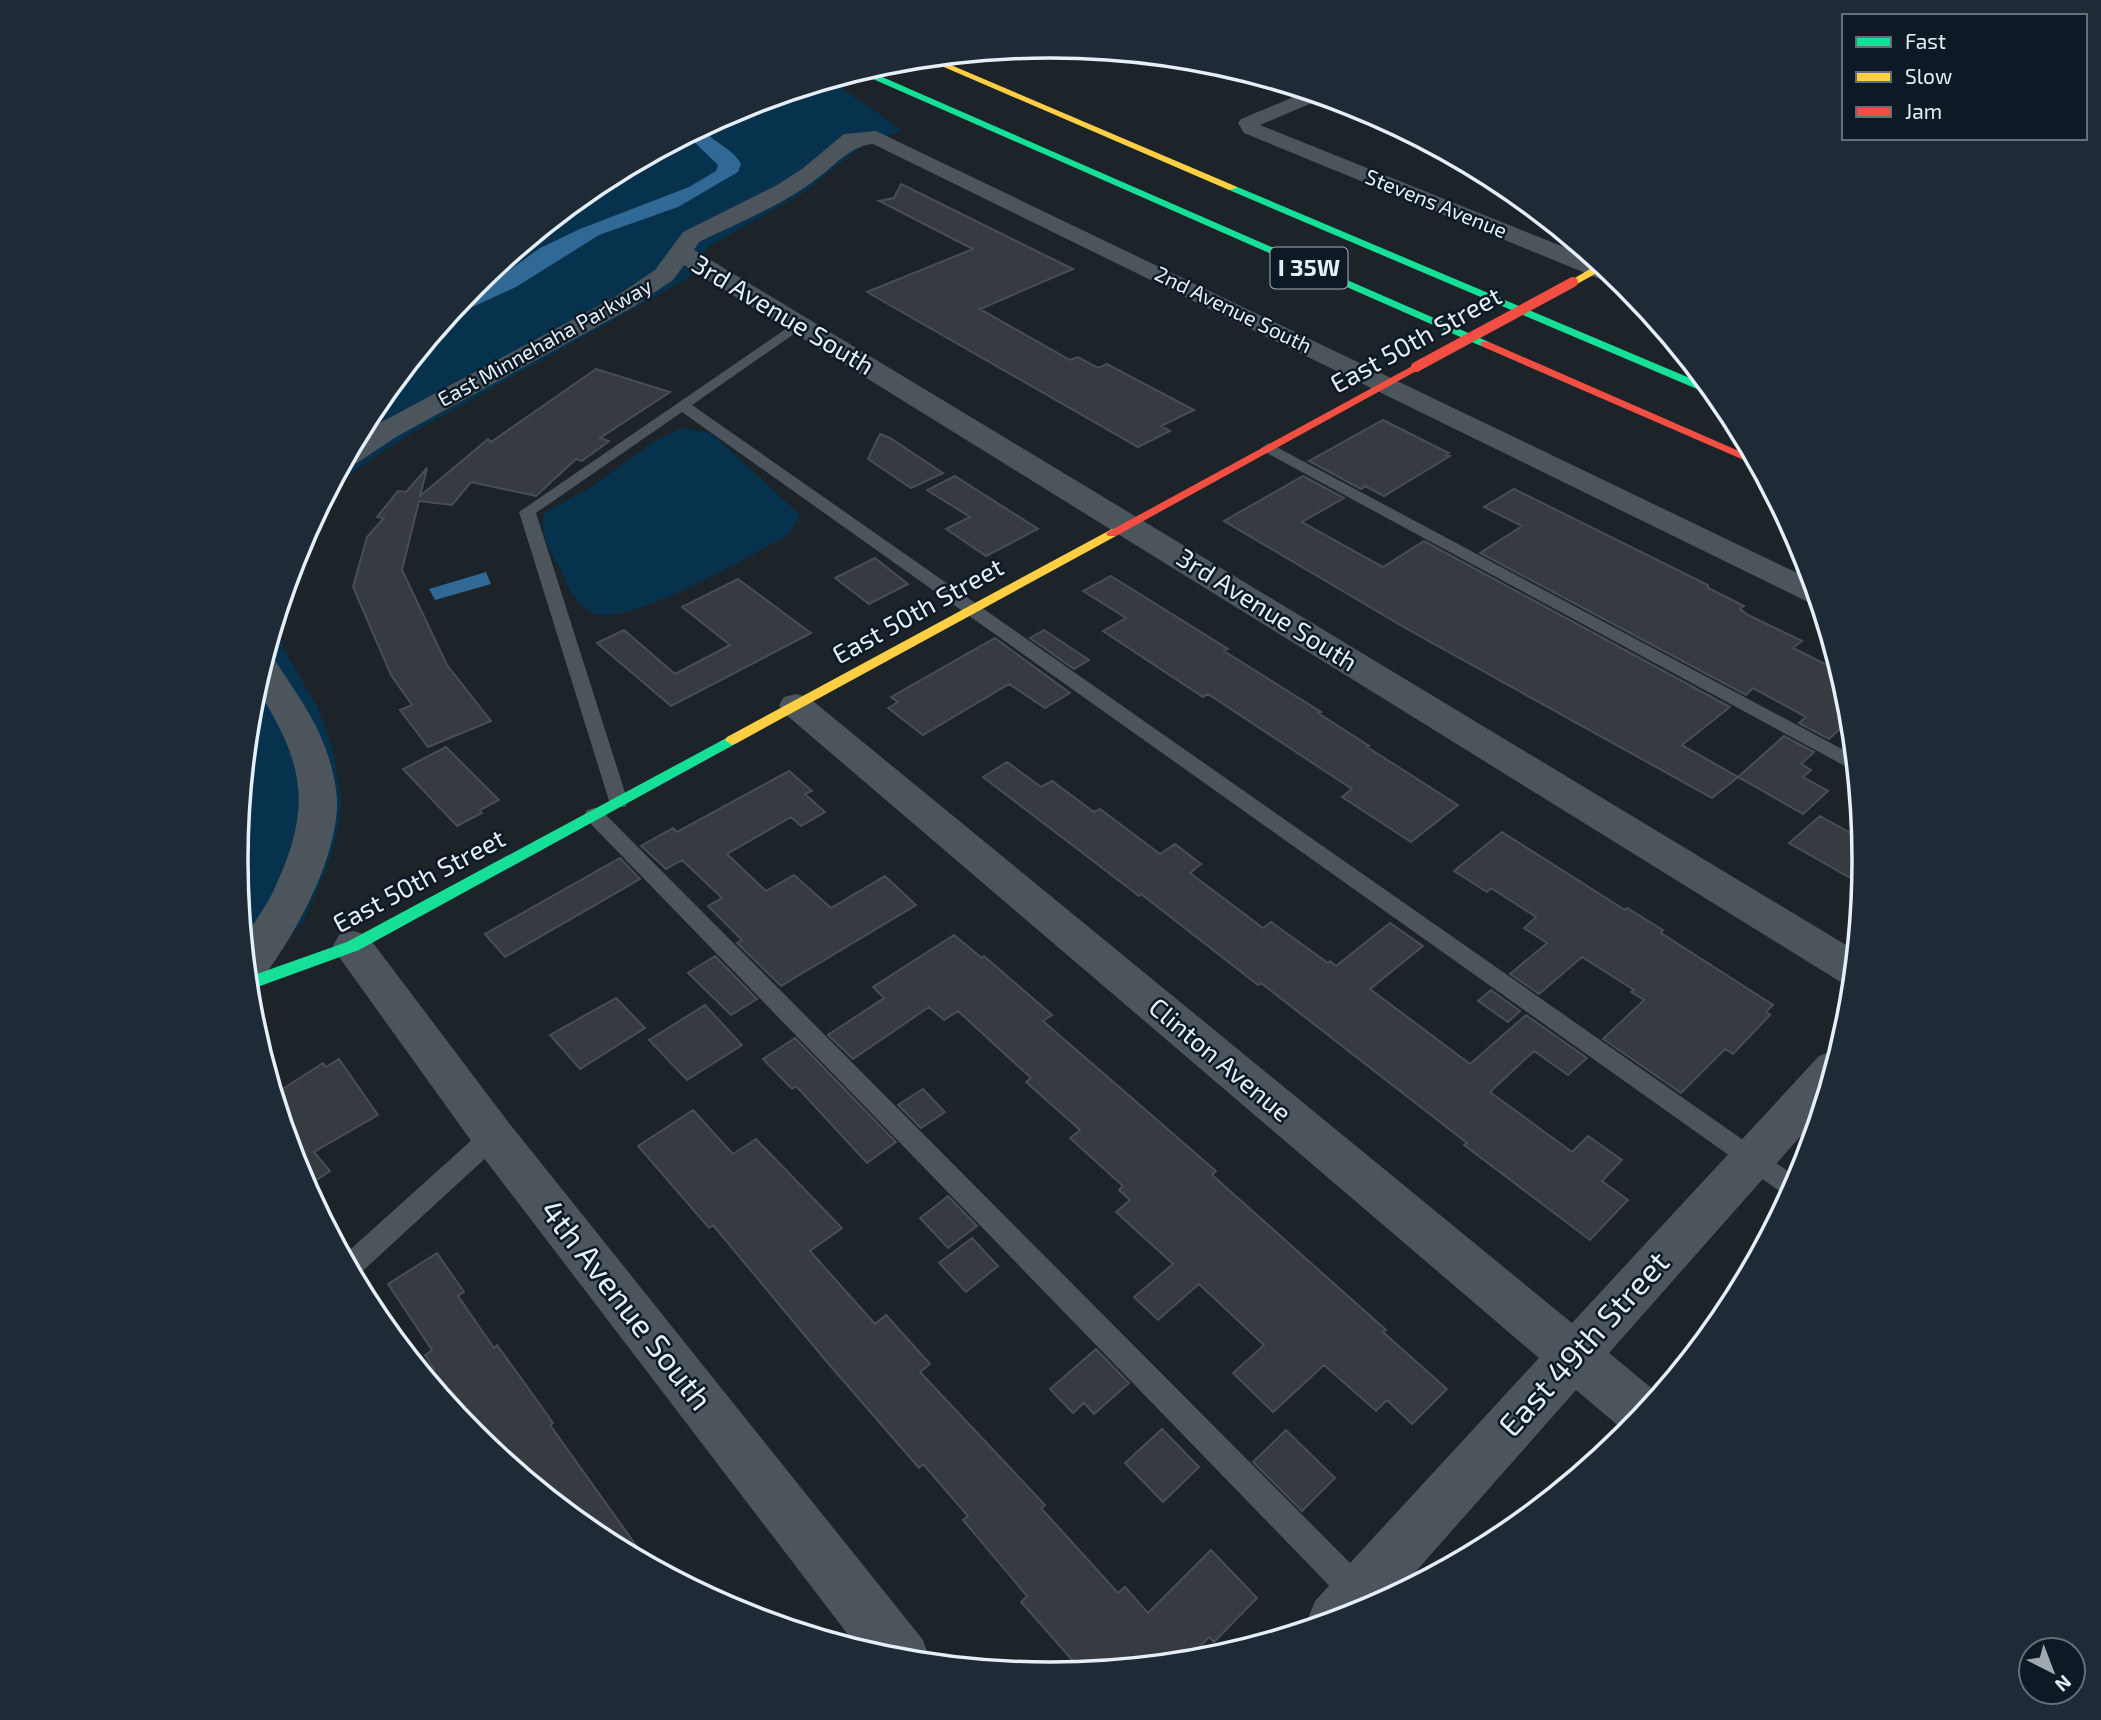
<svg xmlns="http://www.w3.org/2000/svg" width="2101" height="1720" viewBox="0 0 2101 1720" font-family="'Exo 2',sans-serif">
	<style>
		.green { fill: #07324e }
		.water { fill: #306995 }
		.building { fill: #353b41; stroke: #474e54; stroke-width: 2 }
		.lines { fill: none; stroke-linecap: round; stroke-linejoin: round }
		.lane { fill: #4c555c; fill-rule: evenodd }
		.street { fill: #4c555c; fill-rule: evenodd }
		.fast { fill: #16e098; fill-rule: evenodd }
		.slow { fill: #ffcf43; fill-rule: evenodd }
		.jam { fill: #f24e42; fill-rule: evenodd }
		.jam-bridge { stroke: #f24e42; stroke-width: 10 }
		.labels { text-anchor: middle; stroke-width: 5; stroke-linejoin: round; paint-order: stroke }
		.far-street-label { font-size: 21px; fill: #e6eff7; stroke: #0d1a25 }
		.shield { fill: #0d1a25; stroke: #a5afb8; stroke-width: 2 }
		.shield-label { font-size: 24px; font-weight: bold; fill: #e6eff7 }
		.street-label { font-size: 26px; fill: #e6eff7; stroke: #0d1a25 }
		.near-street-label { font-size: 32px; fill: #e6eff7; stroke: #0d1a25 }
		.rim { fill: none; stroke: #e6eff7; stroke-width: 3.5 }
	</style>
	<rect width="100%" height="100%" fill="#1c2329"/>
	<!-- green -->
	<path class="green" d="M830,80L902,130L864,144L806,191L708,247L688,278L403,438L354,471L324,500L373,407L475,284L598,183L739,107Z
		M682,428L711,433L800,515L789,534L776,542C742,559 627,628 593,613C576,606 568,587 561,571C551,551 537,534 545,512L588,489L655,441Z
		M277,618L283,648L317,706L332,746L342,801L337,835L325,873L303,921L249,987L236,860L252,701Z"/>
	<!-- water -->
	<path class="water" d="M702,127C712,143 733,148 741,164L738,172L678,207L599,235L516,287L446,319L465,296L489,285L540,248L580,229L689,187L716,171L718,165L687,135Z
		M486,572L491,584L435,600L429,589Z"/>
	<!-- building -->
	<path class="building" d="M901,184L1073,269L980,309L1070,360L1078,357L1098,368L1107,364L1194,410L1161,426L1170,431L1138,447L867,292L973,249L879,201L894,198Z
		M596,369L670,392L600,438L609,441L582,461L576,459L536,496L471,482L452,505L419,501L402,570L447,665L491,721L428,747L400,710L412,705L391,675L353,587L367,537L384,518L377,517L398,491L406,492L427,468L420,496L488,439L491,442Z
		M1383,420L1449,453L1446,455L1450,456L1384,496L1365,486L1361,489L1309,461Z
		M880,434L890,438L943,473L911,488L868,459Z
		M955,476L1038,529L986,556L946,529L970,517L927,490Z
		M1303,476L1344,498L1302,522L1383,567L1424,541L1730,707L1682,745L1738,777L1784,736L1814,752L1801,764L1811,770L1803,777L1828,791L1803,814L1738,777L1712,798L1407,629L1224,521Z
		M1514,489L1708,585V588L1744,606L1740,609L1748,615L1802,641L1793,648L1841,672L1849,701L1851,719L1829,739L1799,723L1806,717L1753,688L1746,695L1480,553L1522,526L1484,507Z
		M875,558L908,584L869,604L835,578Z
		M1111,576L1228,649L1224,651L1321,712L1318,713L1369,746L1367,747L1458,805L1411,842L1342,797L1352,789L1208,694L1203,697L1103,631L1126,618L1083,591Z
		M738,579L811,633L671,706L597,643L624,630L675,674L730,645L682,607Z
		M1044,630L1089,660L1074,669L1030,638Z
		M995,638L1070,693L1045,708L1009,684L923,735L888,708L898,702L891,697Z
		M446,747L499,800L480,810L482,813L457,826L403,769Z
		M1007,762L1041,787L1052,781L1094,812L1100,809L1160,854L1175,844L1201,864L1190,873L1263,928L1271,922L1328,963L1330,961L1336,966L1390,923L1423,946L1370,989L1470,1064L1526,1015L1587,1058L1568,1075L1534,1051L1490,1092L1572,1152L1588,1136L1622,1160L1602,1181L1628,1200L1590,1240L1464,1145L1467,1143L1261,983L1258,985L1141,894L1139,896L983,777Z
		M789,771L812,791L805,794L825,812L801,826L791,817L727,854L766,891L794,875L831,908L885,876L916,905L781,986L737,943L742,940L708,906L722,898L682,860L666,869L641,846L673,828L677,832Z
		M1820,816L1863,840L1865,860L1863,885L1789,843Z
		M1502,832L1625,910L1627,908L1663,930L1661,933L1773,1005L1766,1012L1770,1015L1733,1054L1725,1049L1681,1093L1603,1039L1644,1000L1631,992L1634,990L1582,957L1539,994L1510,974L1547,943L1524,928L1536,917L1491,888L1487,892L1454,871Z
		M620,858L640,879L505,957L485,934Z
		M954,935L982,958L984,956L1052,1015L1043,1021L1216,1171L1212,1175L1386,1330L1383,1332L1447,1389L1412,1424L1387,1400L1376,1411L1324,1365L1273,1412L1233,1373L1264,1345L1199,1284L1158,1320L1134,1297L1173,1264L1116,1212L1130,1200L1119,1190L1123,1186L1070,1138L1080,1130L1026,1082L1031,1078L958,1011L944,1020L929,1007L853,1059L828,1035L884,998L873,987Z
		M715,956L757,999L731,1015L688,973Z
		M1491,990L1520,1011L1508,1022L1478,1001Z
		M616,998L645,1028L580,1069L550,1035Z
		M705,1005L742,1045L687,1080L649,1040Z
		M795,1038L896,1142L867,1163L796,1086L792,1089L763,1059Z
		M339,1059L378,1115L314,1152L330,1171L306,1187L298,1171L275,1094L323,1063L326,1067Z
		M923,1089L945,1112L921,1128L898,1105Z
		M693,1110L733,1154L756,1139L842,1228L810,1251L875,1324L886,1315L930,1364L920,1372L1045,1505L1041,1508L1118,1593L1125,1587L1148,1613L1211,1550L1257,1598L1214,1642L1209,1637L1186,1661L1082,1671L1021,1602L1027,1596L963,1520L968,1516L923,1464L919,1468L827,1362L713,1225L709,1228L638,1146Z
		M948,1196L977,1226L948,1248L920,1218Z
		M972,1238L998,1266L966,1292L939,1263Z
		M437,1253L464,1292L458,1296L494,1348L497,1345L526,1385L553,1423L550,1425L650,1565L598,1537L474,1436L437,1390L427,1374L434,1369L425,1355L432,1350L388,1284Z
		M1096,1349L1129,1383L1094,1414L1084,1403L1073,1413L1050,1389Z
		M1162,1429L1199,1467L1163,1502L1125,1463Z
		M1286,1430L1335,1478L1302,1511L1253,1462Z"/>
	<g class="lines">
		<!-- lane -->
		<path class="lane" d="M799,320L804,321V327L692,405L1799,1179L1789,1198L682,412L536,513L628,802L625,807H611L519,512Z
			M1269,443L1855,756L1856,772L1263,451L1261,448Z
			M594,808L601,810L1369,1582L1373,1593L1369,1604L1358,1608L1347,1604L587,820L584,815L587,810Z
			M493,1126L502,1129L505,1136L502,1143L355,1278L343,1256L484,1129Z"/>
		<!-- street -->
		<path class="street" d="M1042,47L1039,51L1028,54L1019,49Z
			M1308,91L1326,97L1260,125L1599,261L1627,285L1612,284L1244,133L1238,123L1241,119Z
			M876,131L1812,580L1820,603L1806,601L873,144C850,146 837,164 819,177C784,205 739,222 699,242L694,250L1856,951L1853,985L1839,981L684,265L673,280L633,307L396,437L357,463L343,465L357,437L376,425L615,297L655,270L683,232L777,185L802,169L844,134Z
			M265,657L274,659C292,687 314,716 325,747C332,766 338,789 337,810C333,866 295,935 262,979L248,983C247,972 241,951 245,941C251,925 264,910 272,894C313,808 306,766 256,687Z
			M796,694L808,697L1572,1323L1819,1056L1834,1050L1839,1052L1821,1113L1609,1353L1660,1395L1628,1434L1576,1390L1396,1594L1362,1613L1310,1628L1307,1621L1315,1601L1539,1358L784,713L779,705L784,697Z
			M353,931L367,935L509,1123L923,1640L931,1663L891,1659L859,1649L477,1149L339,957L333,946L339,935Z"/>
		<!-- fast -->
		<path class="fast" d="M864,69L1489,342L1490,344L1481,346L857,72Z
			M1229,186H1235L1711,387L1718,396L1711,395L1229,190Z
			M732,735L737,737L739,740L737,743L359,950L249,990L248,977L347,942Z"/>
		<!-- slow -->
		<path class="slow" d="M932,57L1235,186L1237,188L1229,190L923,58Z
			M1600,263L1606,268L1577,284L1568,282Z
			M1112,529L1116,530V536L737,743L732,745L725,740L727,737Z"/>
		<!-- jam -->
		<path class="jam" d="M1481,342H1489L1755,458L1760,467L1481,346Z
			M1416,364L1420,365V369L1116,536H1108L1106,533Z"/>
		<!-- jam-bridge -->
		<path class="jam-bridge" d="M1416,367L1573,282"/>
	</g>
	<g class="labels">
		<!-- far-street labels -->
		<g class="far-street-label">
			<text transform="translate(1436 204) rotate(22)" y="7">Stevens Avenue</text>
			<text transform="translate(1233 310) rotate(26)" y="7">2nd Avenue South</text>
			<text transform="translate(545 343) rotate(-29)" y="7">East Minnehaha Parkway</text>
		</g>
		<!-- shield labels -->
		<rect class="shield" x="1270.5" y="247.5" width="77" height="41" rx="5"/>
		<g class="shield-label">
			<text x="1309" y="276">I 35W</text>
		</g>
		<!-- street labels -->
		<g class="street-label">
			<text transform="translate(783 315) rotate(31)" y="9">3rd Avenue South</text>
			<text transform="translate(1416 340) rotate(-29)" y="9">East 50th Street</text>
			<text transform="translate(1267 610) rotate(32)" y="9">3rd Avenue South</text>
			<text transform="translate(918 611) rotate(-29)" y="9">East 50th Street</text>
			<text transform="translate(419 881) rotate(-28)" y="9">East 50th Street</text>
			<text transform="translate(1220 1060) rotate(40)" y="9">Clinton Avenue</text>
		</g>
		<!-- near-street labels -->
		<g class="near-street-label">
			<text transform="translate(626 1305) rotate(52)" y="11">4th Avenue South</text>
			<text transform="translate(1584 1344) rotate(-48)" y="11">East 49th Street</text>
		</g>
	</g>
	<!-- crop -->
	<path d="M0 0H2101V1720H0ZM248 860a802 802 0 1 1 1604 0a802 802 0 1 1-1604 0Z" fill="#1e2b36" fill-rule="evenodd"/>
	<path class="rim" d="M248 860a802 802 0 1 1 1604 0a802 802 0 1 1-1604 0Z"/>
	<!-- legend -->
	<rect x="1842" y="14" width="245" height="126" fill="#0d1a25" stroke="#646f79" stroke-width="2"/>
	<rect x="1856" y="37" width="35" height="10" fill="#16e098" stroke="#646f79" stroke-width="2"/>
	<text x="1905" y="49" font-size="21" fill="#e6eff7">Fast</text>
	<rect x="1856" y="72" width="35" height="10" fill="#ffcf43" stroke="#646f79" stroke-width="2"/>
	<text x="1905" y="84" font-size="21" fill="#e6eff7">Slow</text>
	<rect x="1856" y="107" width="35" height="10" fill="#f24e42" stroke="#646f79" stroke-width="2"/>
	<text x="1905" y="119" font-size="21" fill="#e6eff7">Jam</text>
	<!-- north arrow -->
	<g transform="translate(2052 1671) rotate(138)"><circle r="33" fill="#0d1a25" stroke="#646f79" stroke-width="2"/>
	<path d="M0-5L12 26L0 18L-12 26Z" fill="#9fa8af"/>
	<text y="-10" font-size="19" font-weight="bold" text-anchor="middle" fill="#e6eff7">N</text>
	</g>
</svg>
